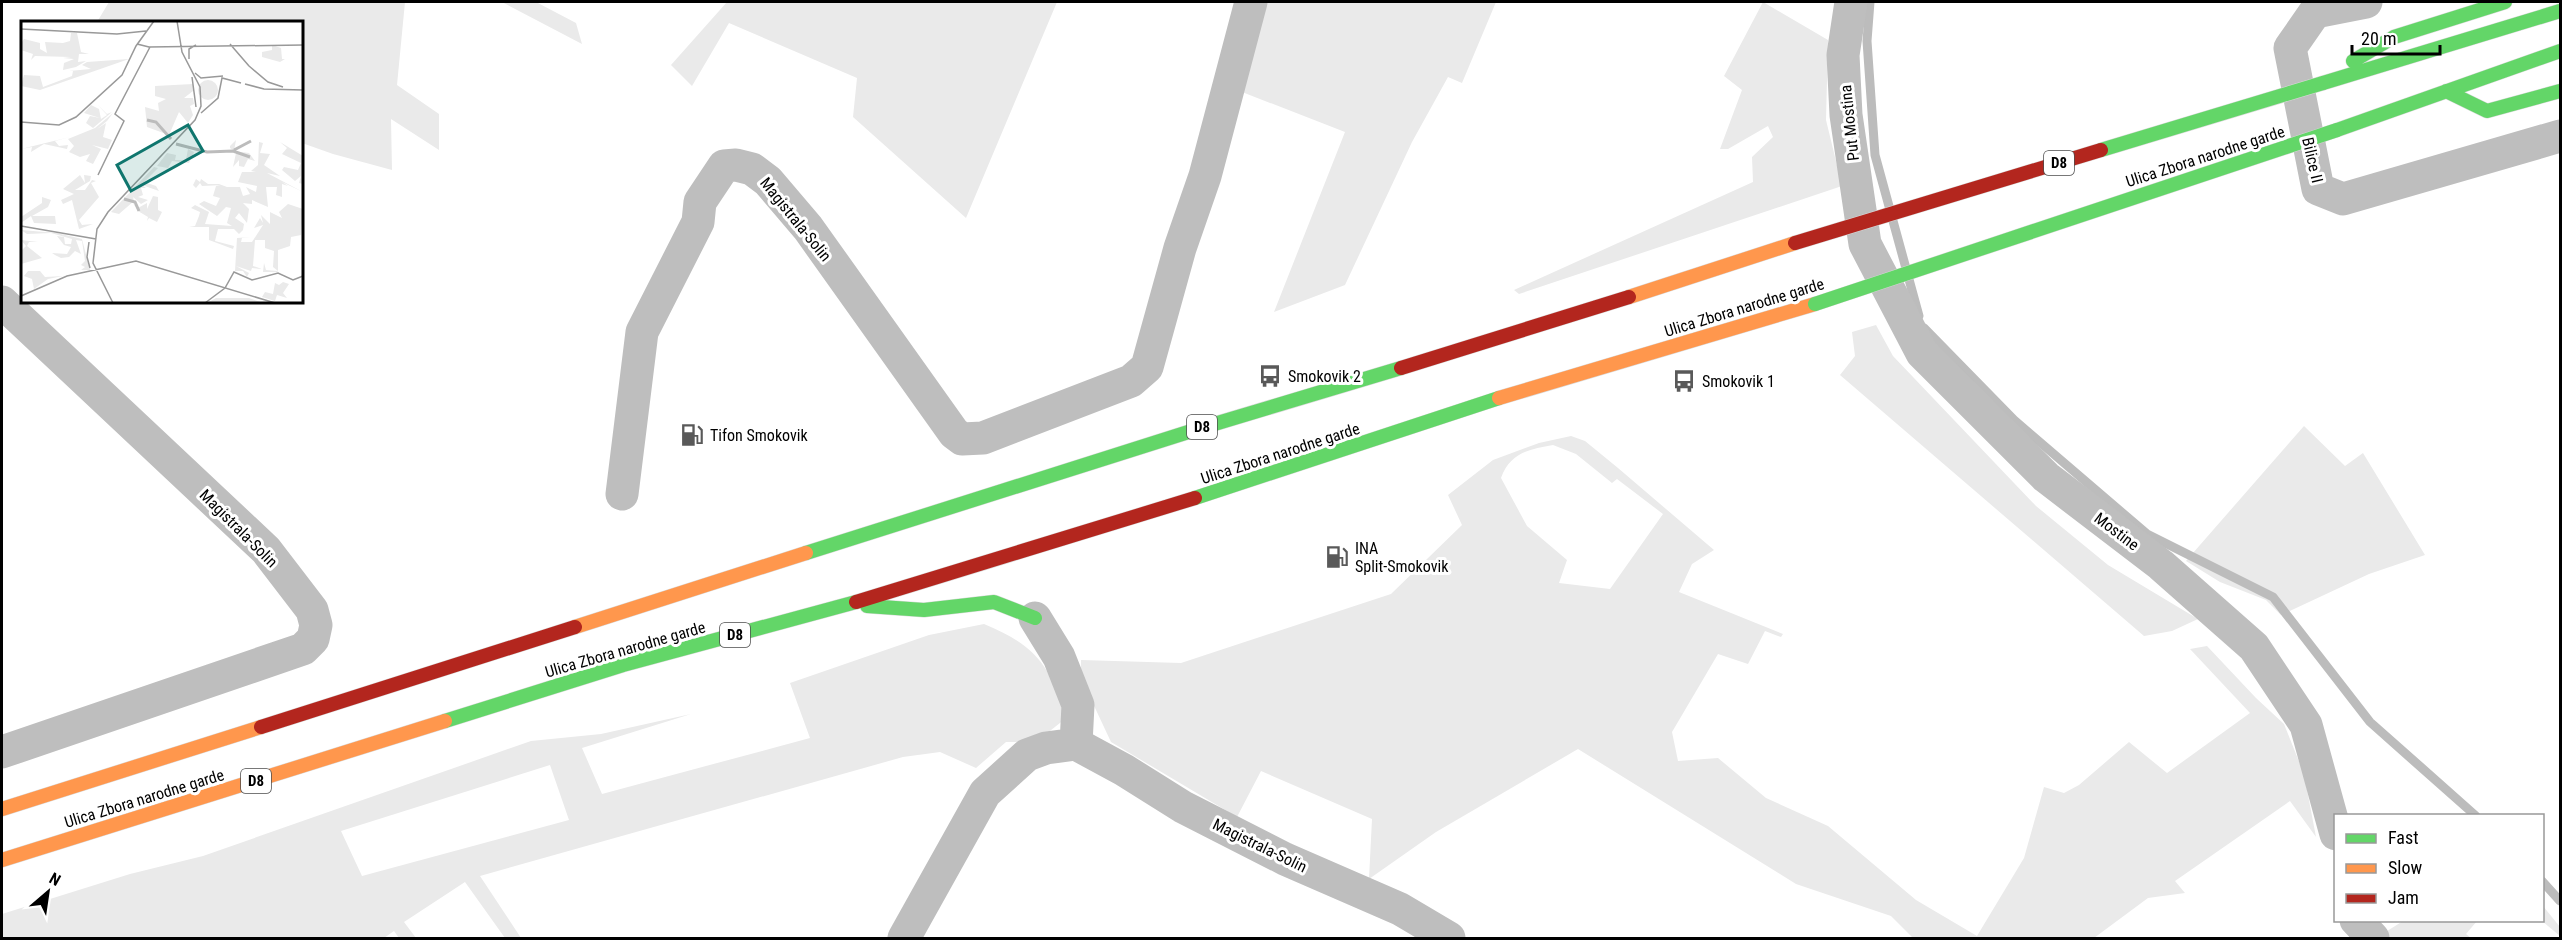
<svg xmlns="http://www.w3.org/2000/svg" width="2562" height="940" viewBox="0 0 2562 940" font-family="'Roboto Condensed',sans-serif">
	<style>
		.green { fill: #eaeaea; fill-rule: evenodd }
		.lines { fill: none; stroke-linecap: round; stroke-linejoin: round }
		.stream { stroke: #bcbcbc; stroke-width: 9 }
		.fast-casing { stroke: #dbdbdb; stroke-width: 15 }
		.slow-casing { stroke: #dbdbdb; stroke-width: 15 }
		.jam-casing { stroke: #dbdbdb; stroke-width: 15 }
		.street { stroke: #bebebe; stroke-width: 33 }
		.fast { stroke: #63d668; stroke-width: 14 }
		.slow { stroke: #ff974d; stroke-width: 14 }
		.jam { stroke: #b3261e; stroke-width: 14 }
		.fast-bridge-casing { stroke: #dbdbdb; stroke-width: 15; stroke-linecap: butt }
		.jam-bridge-casing { stroke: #dbdbdb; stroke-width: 15; stroke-linecap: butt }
		.fast-bridge { stroke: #63d668; stroke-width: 14 }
		.jam-bridge { stroke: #b3261e; stroke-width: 14 }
		.labels { text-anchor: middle; stroke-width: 6; stroke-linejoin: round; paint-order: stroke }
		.shield { fill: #fff; stroke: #4c4c4c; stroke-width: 1.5 }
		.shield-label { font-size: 15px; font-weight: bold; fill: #000 }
		.street-label { font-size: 16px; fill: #000; stroke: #fff }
		.poi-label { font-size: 16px; fill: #000; stroke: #fff; text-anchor: start }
		.inset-river { fill: none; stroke: #bcbcbc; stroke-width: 3 }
		.inset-road { fill: none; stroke: #999; stroke-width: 1.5 }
		.view { fill: #0f766e; fill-opacity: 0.15; stroke: #0f766e; stroke-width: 3 }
		.inset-edge { fill: none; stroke: #000; stroke-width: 3 }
	</style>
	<rect width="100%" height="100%" fill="#fff"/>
	<!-- green -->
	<path class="green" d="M109,2H405L397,85L439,114V150L391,119L392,170L333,154L302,143V22H97Z
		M502,2H536L576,23L582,44Z
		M727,2H1057L966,218L853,117L857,78L729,23L692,86L671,65Z
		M1264,2H1496L1462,83L1448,77L1412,142L1345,285L1274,312L1345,132L1242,92Z
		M1763,2L1828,40L1826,120L1842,186L1519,294L1514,290L1753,182L1752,157L1773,137L1768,126L1728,149H1720L1742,90L1724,76Z
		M1876,325L1893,356L2036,506L2108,565L2198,619L2172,631L2144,636L1840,375L1855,356L1852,332Z
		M2304,426L2345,466L2363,453L2425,555L2369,574L2281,615L2266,600L2220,582L2186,561Z
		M1571,436L1585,441L1618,468L1714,550L1692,564L1679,592L1783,634L1781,637L1765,631L1748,664L1718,654L1672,732L1678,761L1718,758L1766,798L1828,826L1916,900L1977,936L2024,858L2044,787L2064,793L2079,785L2129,742L2167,773L2250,713L2190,649L2207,646L2256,698L2284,724L2304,774L2316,837L2290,801L2175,881L2185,893L2148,898L2094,938H1913L1891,916L1796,884L1578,749L1436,832L1369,879L1372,819L1261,771L1237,817L1111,742L1081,678V660L1181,663L1391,594L1462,525L1448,495L1493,460L1539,443ZM1553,445L1576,454L1612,483L1617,479L1663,514L1610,589L1559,583L1567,560L1527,526L1501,478C1510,453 1529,449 1553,445Z
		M984,624C1035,645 1052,666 1065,719L1036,742H1006L976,768L940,752L903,757L480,876L521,938H505L465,882L404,922L416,938H399L394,931L384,938H2V914L130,874L203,856L531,741L601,734L691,714L582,748L602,794L810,738L790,683L929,635ZM550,765L569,820L362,876L341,831Z
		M2543,906L2560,927V936L2542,921Z
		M2403,921H2477L2466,934L2471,938H2391L2384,933Z"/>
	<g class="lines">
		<!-- stream -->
		<path class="stream" d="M1870,2L1867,41L1875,155L1919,316
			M1924,328L2014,420L2147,534L2273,597L2370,722L2476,816
			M2542,881L2560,901"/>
		<!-- fast casing -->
		<g class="fast-casing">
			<path id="fast" d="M2353,61L2394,37L2505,2
				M2323,83L2560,11
				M2446,91L2487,111L2560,91
				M2337,130L2560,51
				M1195,498L1499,398
				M806,553L1201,428L1401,368
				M867,606L924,610L994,602L1035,618
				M445,721L623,665L856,602"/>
		</g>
		<!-- slow casing -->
		<g class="slow-casing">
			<path id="slow" d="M1629,297L1795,243
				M1499,398L1815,304
				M575,627L806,553
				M2,809L261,727
				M2,860L445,721"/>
		</g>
		<!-- jam casing -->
		<g class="jam-casing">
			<path id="jam" d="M1401,368L1629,297
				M856,602L1195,498
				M261,727L575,627"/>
		</g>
		<!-- street -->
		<path class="street" d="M1851,2L1843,55L1846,115L1865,244L1922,353L2046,477L2161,565L2254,647L2306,725L2336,834
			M2366,2L2315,12L2290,48L2318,189L2343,199L2560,136
			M2,302L266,550L312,610L316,625L313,639L303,649L2,752
			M622,494L642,332L698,222L700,202L724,166L736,165L752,169L768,181L808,228L954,433L962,439L983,438L1131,381L1147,367L1180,248L1205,176L1251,2
			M1035,618L1059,657L1078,705L1076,744
			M2356,920L2373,938
			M904,938L985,793L1027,755L1046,748L1076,744L1124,770L1183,807L1285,859L1400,909L1449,938"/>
		<!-- fast -->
		<use href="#fast" class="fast"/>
		<!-- slow -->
		<use href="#slow" class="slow"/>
		<!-- jam -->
		<use href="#jam" class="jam"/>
		<!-- fast-bridge casing -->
		<g class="fast-bridge-casing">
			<path id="fast-bridge" d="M2101,150L2323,83
				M1815,304L2337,130"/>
		</g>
		<!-- jam-bridge casing -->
		<g class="jam-bridge-casing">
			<path id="jam-bridge" d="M1795,243L2101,150"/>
		</g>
		<!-- fast-bridge -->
		<use href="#fast-bridge" class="fast-bridge"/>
		<!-- jam-bridge -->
		<use href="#jam-bridge" class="jam-bridge"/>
	</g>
	<!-- icons -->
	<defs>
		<g id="bus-bare" transform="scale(1.8)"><path d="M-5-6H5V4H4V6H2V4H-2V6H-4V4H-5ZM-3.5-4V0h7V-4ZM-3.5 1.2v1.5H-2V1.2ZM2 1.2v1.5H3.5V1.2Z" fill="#595959" stroke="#fff" stroke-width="2.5" paint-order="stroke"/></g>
		<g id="fuel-bare" transform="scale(1.8)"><path d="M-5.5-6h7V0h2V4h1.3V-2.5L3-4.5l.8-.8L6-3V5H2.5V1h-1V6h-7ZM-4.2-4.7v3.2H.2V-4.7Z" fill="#595959" stroke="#fff" stroke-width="2.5" paint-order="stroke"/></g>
	</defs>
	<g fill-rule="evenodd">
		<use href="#bus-bare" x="1270" y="376"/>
		<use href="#bus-bare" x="1684" y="381"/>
		<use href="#fuel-bare" x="692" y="435"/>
		<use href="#fuel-bare" x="1337" y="557"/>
	</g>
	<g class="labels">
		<!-- shield labels -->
		<g class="shield">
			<rect x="2044" y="151" width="30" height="24" rx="4.5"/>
			<rect x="1187" y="415" width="30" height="24" rx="4.5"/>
			<rect x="720" y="623" width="30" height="24" rx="4.5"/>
			<rect x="241" y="769" width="30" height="24" rx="4.5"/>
		</g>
		<g class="shield-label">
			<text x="2059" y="168">D8</text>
			<text x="1202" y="432">D8</text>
			<text x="735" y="640">D8</text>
			<text x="256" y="786">D8</text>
		</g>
		<!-- street labels -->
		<g class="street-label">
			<text transform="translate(1849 123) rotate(-96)" y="6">Put Mostina</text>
			<text transform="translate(2205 156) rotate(-18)" y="6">Ulica Zbora narodne garde</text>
			<text transform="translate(2313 160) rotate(77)" y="6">Bilice II</text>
			<text transform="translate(796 219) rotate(51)" y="6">Magistrala-Solin</text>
			<text transform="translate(1744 307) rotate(-17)" y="6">Ulica Zbora narodne garde</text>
			<text transform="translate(1280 453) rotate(-18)" y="6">Ulica Zbora narodne garde</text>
			<text transform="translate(239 528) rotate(45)" y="6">Magistrala-Solin</text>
			<text transform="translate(2117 531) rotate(37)" y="6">Mostine</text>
			<text transform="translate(625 649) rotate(-16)" y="6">Ulica Zbora narodne garde</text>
			<text transform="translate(144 798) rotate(-17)" y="6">Ulica Zbora narodne garde</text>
			<text transform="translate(1260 845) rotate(26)" y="6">Magistrala-Solin</text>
		</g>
		<!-- poi labels -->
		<g class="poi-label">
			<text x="1288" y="382">Smokovik 2</text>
			<text x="1702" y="387">Smokovik 1</text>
			<text x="710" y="441">Tifon Smokovik</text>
			<text x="1355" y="554">INA<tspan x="1355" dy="18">Split-Smokovik</tspan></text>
		</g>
	</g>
	<!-- overview -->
	<g transform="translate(21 21)">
		<rect width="282" height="282" fill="#fff"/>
		<path d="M50,12H56L60,31L68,33H58L57,41L65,40L55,46L42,49L43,42L53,38L42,37L50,36L14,35L10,39L12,33L0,29V15L1,21L3,18L19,22V28L26,32L24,21L42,22L49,20ZM251,24L260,27L261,38H264L259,41L241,36V31L251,29ZM108,38L19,69L0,65L3,54L19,55L22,66L51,55L52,50H48L70,48L61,44L66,41ZM177 69a10 10 0 1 1 20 0a10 10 0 1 1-20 0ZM172,63V70L163,77H172L173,83L169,85L172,94L167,102L158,91L148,114L126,106L124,86L138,90L137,82L145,78L134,75V65ZM76,83L86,93L91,91L72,107L65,102L69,95L79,97L63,92L70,84L78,88L80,98L86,94ZM92,92L86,100L76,108L85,102L82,116L91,119L87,128L71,124L80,128L72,143L65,140L69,133L59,136L48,131L53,125L47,118L74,107ZM49,116L34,120L38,125L47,124L46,128L23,123L10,131L11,126L0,128ZM215,119L213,130L228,132L234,140L227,138L223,146L218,145V139L212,146L215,132L211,130L205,131L202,130L212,129L209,127V125ZM238,121L242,122L239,132L249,133L243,144L259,155L246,152L282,171L261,161L267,165L261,163V176L255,174L256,166H245L247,186L231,179V183L222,182L228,188L226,202L218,192L214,197L223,203L222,209L218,213L213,208H197L194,220L213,225L212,228L188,219V206H168L174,205L178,195L179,191L170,187L174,184L188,191L184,203L211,205L206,202L210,187L205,186L196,195L178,183L183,180L195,185L199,177L192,175L195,165L202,164L181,165L179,162L175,167L172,164L175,158L179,161L180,158L187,163H198L206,166H219L222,175L229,173L225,166L235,171L236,165L217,161L221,151H235L230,150L237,144ZM259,121L282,135V163L278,162L280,155L274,160L261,149L263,146L277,149L280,142L261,133L266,127ZM167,128L173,131L168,142L151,140L147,147L136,145L146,132L155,134L154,139H165ZM133,146L137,147L123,161L135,165L138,170L121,164L125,167H120L122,174L117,176L127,179L120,183L112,176L113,180L98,193L90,191ZM59,154L64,162L63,154L70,155L69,160L54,169H64L71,159L75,160L70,162L78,176L58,199L61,204L72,203L58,208L51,179L42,183L40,179L53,173L42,168ZM132,175L137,176V189L141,191L136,201L128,197L126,200L127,196L117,190L112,182L117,187L126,182V188ZM21,176L30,179L27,186L11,195H34L35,203L13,202L10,195L0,202V196L21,182ZM267,183L282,188L280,214L270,216L269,225L257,229V250L256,251H242L243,242L245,249L257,250L252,246L253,230L244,227V219H234L232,245L241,248L231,247L230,250L215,245L228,252L226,256L222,250H214L216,217L230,216L221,217L220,221H231L242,204L233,207L239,197L242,202L240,194L249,203V191L261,197L258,191ZM0,209L36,212L61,218L69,249H60L64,246L60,244L64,240L61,220L55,219L60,233L54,230L48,236L40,237L34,234L31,232L46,233L50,226L43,224L36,215L43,216L44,223H50L51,218L30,212L6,213ZM0,219L17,221H8L6,225L21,237L0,243V230L5,225ZM7,250H19L24,256L42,255L27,258L13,268L11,258L3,255ZM262,261L268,263L262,272L266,277L256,274L254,280L241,276L244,271L252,273L254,262L258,264ZM195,277H228L242,282H186Z" fill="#eaeaea"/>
		<path class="inset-river" d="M126,99L135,101L150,118M155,123L186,131L212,130L229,136M213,129L230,120M103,178L114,181L118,190"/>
		<path class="inset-road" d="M0,8L96,13L125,10M116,23L128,26L282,24M209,23L228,45M168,38V28L175,24M228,45L247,61L262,66M174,52L180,57L202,55M171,56L175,86M224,63L243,68L282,69M180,92L197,77L201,57L220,62M0,101L38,104L55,96L101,54L115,25L133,0M77,154L103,100L94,93L129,26M0,205L75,218M68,221L66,236L69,247M0,275L46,255L115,240L254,282M92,282L72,242L76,208L87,191L174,99L180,85L179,66L161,31L156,0M184,282L204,267L213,251L231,259L257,252L272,259L282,255"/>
		<path class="view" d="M167,104L182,130L110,170L96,144Z"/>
		<rect width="282" height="282" class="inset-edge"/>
	</g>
	<!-- border -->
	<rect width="2562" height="940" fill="none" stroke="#000000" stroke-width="6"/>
	<!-- legend -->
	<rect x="2334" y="814" width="210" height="108" fill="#ffffff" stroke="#999999" stroke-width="1.5"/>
	<rect x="2346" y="834" width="30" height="9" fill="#63d668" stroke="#999999" stroke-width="1.5"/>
	<text x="2388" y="844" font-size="18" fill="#000000">Fast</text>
	<rect x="2346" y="864" width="30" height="9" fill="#ff974d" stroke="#999999" stroke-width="1.5"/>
	<text x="2388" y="874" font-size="18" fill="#000000">Slow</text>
	<rect x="2346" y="894" width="30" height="9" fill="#b3261e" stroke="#999999" stroke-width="1.5"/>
	<text x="2388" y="904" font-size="18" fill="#000000">Jam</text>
	<!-- north arrow -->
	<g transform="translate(48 892) rotate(29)" stroke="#ffffff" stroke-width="4.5" paint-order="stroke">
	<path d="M0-4.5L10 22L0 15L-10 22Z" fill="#000000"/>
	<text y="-9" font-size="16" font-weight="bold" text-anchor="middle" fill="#000000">N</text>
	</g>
	<!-- scale -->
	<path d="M2352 45v9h88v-9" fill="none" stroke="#000000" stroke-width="3"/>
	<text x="2361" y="45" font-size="18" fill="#000000" stroke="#ffffff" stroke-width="4.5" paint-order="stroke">20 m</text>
</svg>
